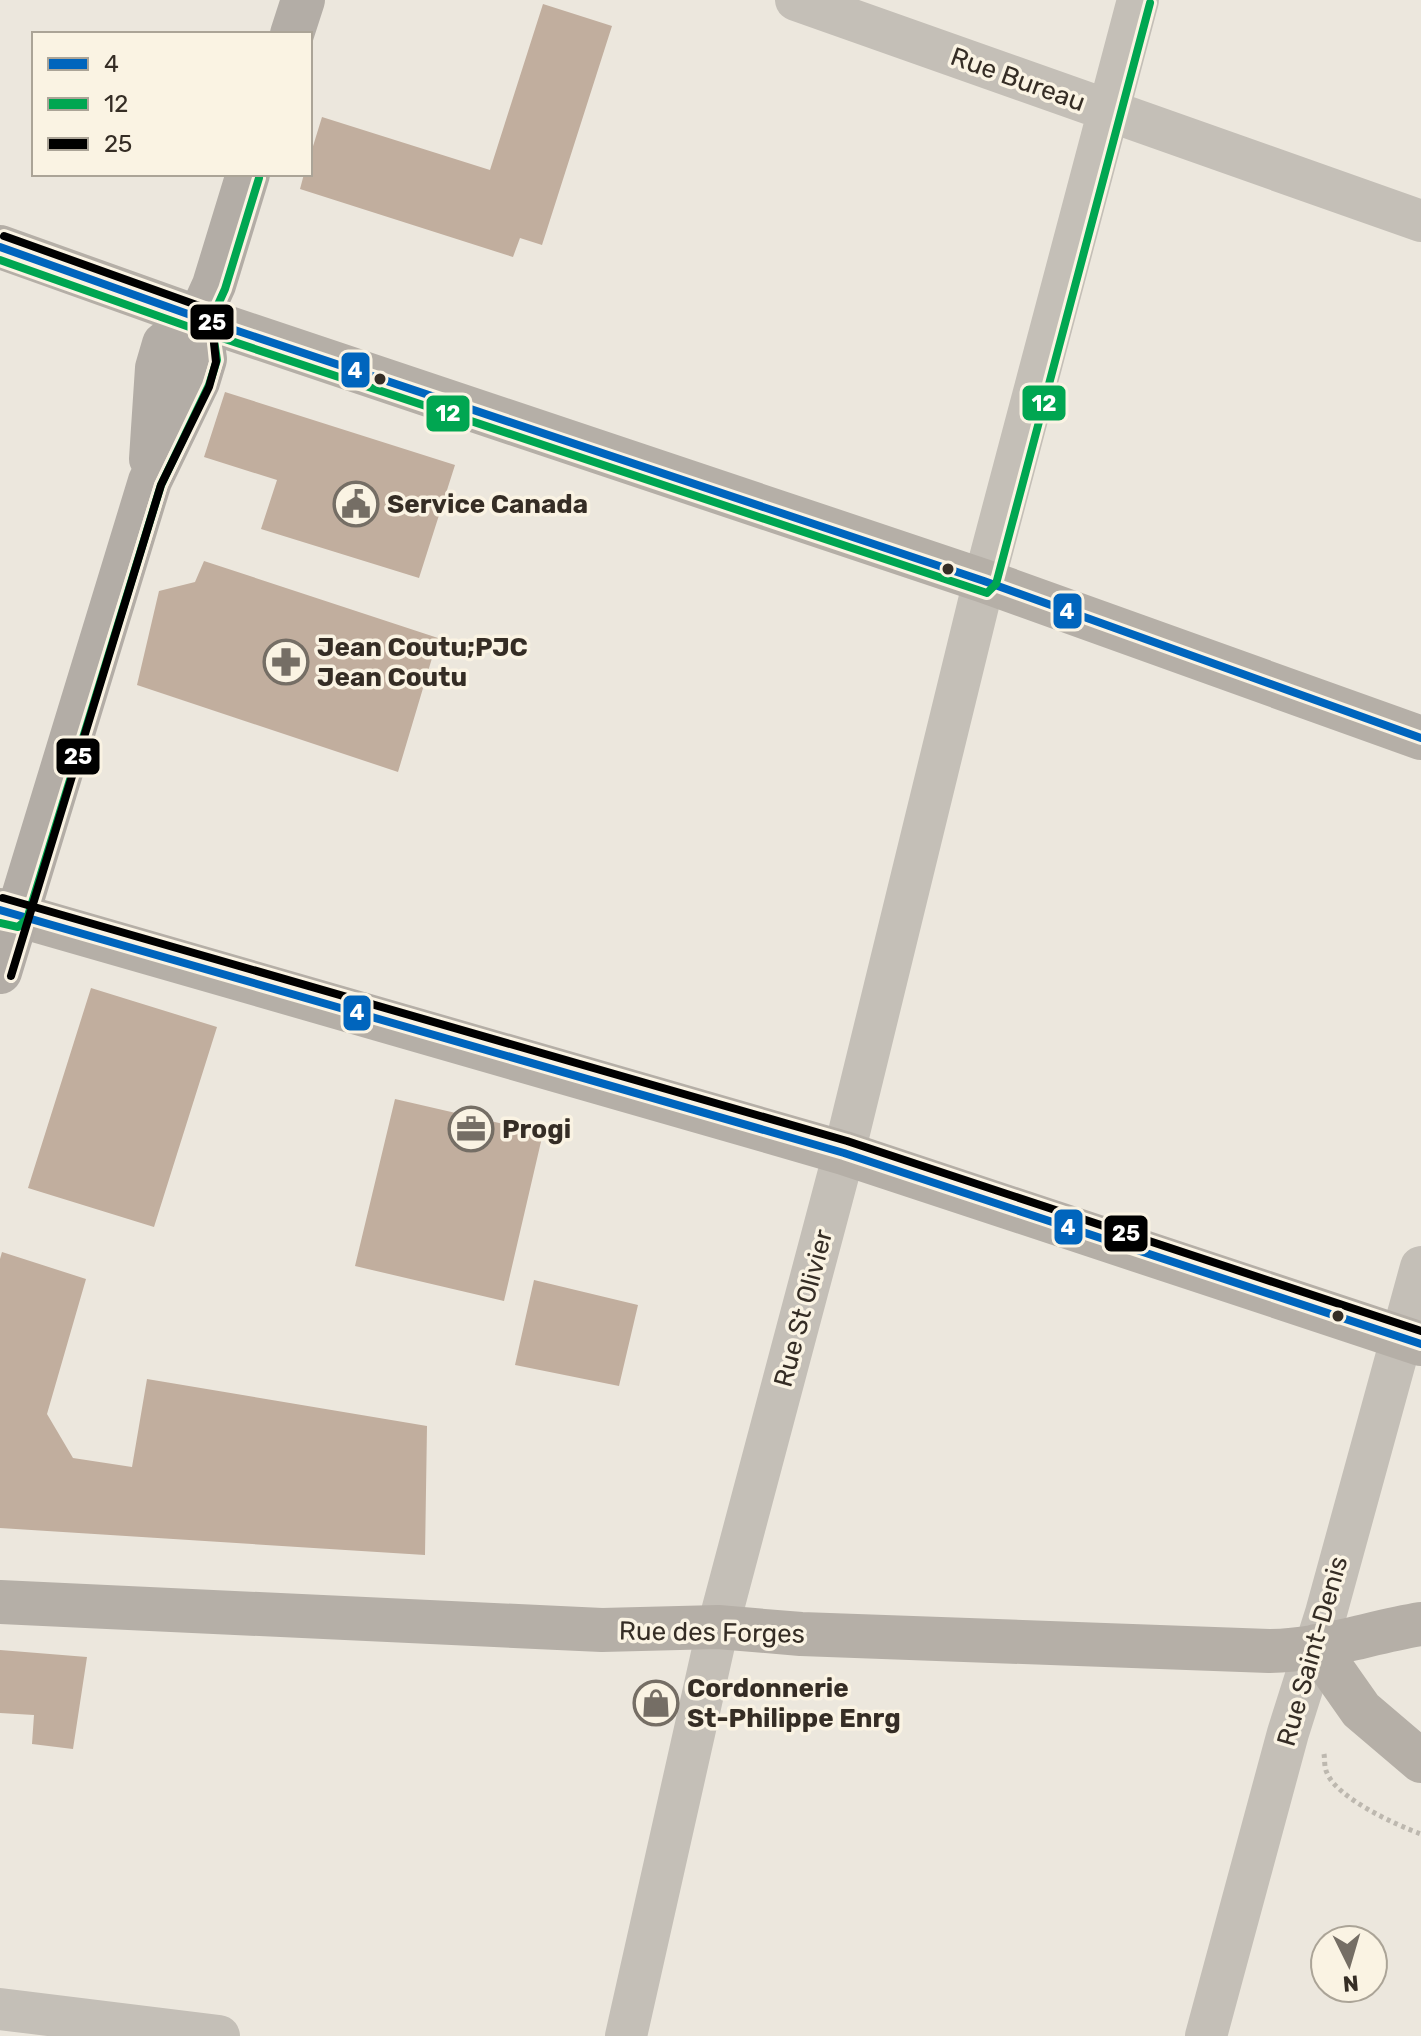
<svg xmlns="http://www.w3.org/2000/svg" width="1421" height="2036" viewBox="0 0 1421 2036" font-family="Rubik,sans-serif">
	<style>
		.building { fill: #c1ae9e }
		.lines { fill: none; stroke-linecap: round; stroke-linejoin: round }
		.path { stroke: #bdb8af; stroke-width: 5; stroke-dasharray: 4 4; stroke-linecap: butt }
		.street { stroke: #c4bfb7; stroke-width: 42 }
		.secondary { stroke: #b5afa7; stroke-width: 44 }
		.primary { stroke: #b3ada6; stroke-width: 44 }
		.bus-1-casing { stroke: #faf3e3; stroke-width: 14 }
		.bus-2-casing { stroke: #faf3e3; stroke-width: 14 }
		.bus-3-casing { stroke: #faf3e3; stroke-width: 14 }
		.bus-1 { stroke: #0065bd; stroke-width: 8 }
		.bus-2 { stroke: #00a651; stroke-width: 8 }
		.bus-3 { stroke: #000; stroke-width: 8 }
		.bus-dot { fill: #352d25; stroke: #faf3e3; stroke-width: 3 }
		.labels { text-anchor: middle; stroke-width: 7; stroke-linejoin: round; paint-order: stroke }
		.street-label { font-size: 26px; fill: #352d25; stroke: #faf3e3 }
		.poi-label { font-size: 26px; font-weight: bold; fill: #352d25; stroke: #faf3e3; text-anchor: start }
		.line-badge { stroke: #faf3e3; stroke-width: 3 }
		.badge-label { font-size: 22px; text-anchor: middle; font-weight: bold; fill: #fff }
	</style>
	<rect width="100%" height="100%" fill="#ece7dd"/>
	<!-- building -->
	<path class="building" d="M543,4L612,26L542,245L520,238L513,257L300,189L304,174H310V156L322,117L490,170Z
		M225,392L455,465L419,578L261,529L277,480L204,457Z
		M204,561L438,638L398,772L137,685L159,591L195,582Z
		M91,988L217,1027L154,1227L28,1188Z
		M395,1099L543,1133L504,1301L355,1266Z
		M2,1252L86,1279L47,1414L73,1458L132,1467L147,1379L427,1426L425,1555L0,1528V1259Z
		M534,1280L638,1305L619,1386L515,1365Z
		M0,1650L87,1657L73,1749L32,1744L34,1715L0,1713Z"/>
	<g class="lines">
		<!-- path -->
		<path class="path" d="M1324,1754C1325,1760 1324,1767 1327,1773C1337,1798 1396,1825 1421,1834"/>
		<!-- street -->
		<path class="street" d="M796,0L1421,221
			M0,2009L219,2036
			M626,2036L718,1627L844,1153L984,581L1138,0
			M1206,2036L1288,1733L1326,1613L1421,1267"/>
		<!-- secondary -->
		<path class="secondary" d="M0,247L199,318L984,581L1421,738
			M0,910L844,1153L1421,1344
			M0,1602L602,1630L718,1627L801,1634L1269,1651C1320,1651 1371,1632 1421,1624
			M1316,1646L1361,1710L1421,1761"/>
		<!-- primary -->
		<path class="primary" d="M292,34L303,0
			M151,459L157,368L164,344L199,318L214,285L248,174
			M0,972L150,481L198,382L205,359L199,318"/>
		<!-- bus-1 casing -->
		<g class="bus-1-casing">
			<path id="bus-1" d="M0,247L199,318L984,581L1421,738
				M0,910L844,1153L1421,1344"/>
		</g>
		<!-- bus-2 casing -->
		<g class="bus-2-casing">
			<path id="bus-2" d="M0,260L195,329L987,593L996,584L1150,3
				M0,923L18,927L27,919L161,485L209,385L217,360L211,320L225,289L259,178"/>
		</g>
		<!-- bus-3 casing -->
		<g class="bus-3-casing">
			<path id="bus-3" d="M4,236L205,308L211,315L216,362L209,387L161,485L11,976
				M3,898L847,1141L1421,1331"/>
		</g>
		<!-- bus-1 -->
		<use href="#bus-1" class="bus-1"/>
		<!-- bus-2 -->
		<use href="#bus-2" class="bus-2"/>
		<!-- bus-3 -->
		<use href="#bus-3" class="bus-3"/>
	</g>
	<!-- icons -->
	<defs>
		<g id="civic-ring" transform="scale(2.3)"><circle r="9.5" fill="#faf3e3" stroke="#756e65" stroke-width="1.5"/><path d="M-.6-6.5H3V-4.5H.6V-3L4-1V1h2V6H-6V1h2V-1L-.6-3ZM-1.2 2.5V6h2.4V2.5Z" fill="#756e65"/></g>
		<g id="pharmacy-ring" transform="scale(2.3)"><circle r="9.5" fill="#faf3e3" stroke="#756e65" stroke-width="1.5"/><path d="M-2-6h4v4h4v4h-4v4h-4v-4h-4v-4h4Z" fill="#756e65"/></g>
		<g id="office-ring" transform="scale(2.3)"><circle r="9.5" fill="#faf3e3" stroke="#756e65" stroke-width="1.5"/><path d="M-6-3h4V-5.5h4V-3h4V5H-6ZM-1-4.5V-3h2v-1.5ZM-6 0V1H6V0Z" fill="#756e65"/></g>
		<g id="shop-ring" transform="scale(2.3)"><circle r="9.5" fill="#faf3e3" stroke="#756e65" stroke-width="1.5"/><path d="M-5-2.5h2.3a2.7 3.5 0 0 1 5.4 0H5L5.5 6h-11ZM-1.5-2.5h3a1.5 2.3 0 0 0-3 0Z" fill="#756e65"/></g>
	</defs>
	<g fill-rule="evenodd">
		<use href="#civic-ring" x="356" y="504"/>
		<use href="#pharmacy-ring" x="286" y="662"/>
		<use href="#office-ring" x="471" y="1129"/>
		<use href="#shop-ring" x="656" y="1703"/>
	</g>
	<!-- markers -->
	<g class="bus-dot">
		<circle cx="380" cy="379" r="7"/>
		<circle cx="948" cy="569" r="7"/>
		<circle cx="1338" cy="1316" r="7"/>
	</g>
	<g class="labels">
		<!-- street labels -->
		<g class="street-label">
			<text transform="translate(1018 79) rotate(20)" y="9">Rue Bureau</text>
			<text transform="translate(803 1308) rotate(-75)" y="9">Rue St Olivier</text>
			<text transform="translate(712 1632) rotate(1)" y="9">Rue des Forges</text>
			<text transform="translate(1312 1651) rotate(-74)" y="9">Rue Saint-Denis</text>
		</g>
		<!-- poi labels -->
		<g class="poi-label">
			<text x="387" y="513">Service Canada</text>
			<text x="317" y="656">Jean Coutu;PJC<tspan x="317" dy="30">Jean Coutu</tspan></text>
			<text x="502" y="1138">Progi</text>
			<text x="687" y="1697">Cordonnerie<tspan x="687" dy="30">St-Philippe Enrg</tspan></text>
		</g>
	</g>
	<g class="line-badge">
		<rect x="189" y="303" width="46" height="38" rx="8" fill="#000"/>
		<rect x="340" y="351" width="31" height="38" rx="8" fill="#0065bd"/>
		<rect x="1021" y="384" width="46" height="38" rx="8" fill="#00a651"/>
		<rect x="425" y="394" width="46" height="39" rx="8" fill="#00a651"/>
		<rect x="1052" y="592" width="31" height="38" rx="8" fill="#0065bd"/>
		<rect x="55" y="737" width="46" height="39" rx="8" fill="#000"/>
		<rect x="342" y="994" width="30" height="38" rx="8" fill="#0065bd"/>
		<rect x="1053" y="1208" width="31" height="38" rx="8" fill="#0065bd"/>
		<rect x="1103" y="1214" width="46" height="39" rx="8" fill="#000"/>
	</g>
	<g class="badge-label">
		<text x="212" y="330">25</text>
		<text x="355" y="378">4</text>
		<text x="1044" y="411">12</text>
		<text x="448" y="421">12</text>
		<text x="1067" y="619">4</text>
		<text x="78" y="764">25</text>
		<text x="357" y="1020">4</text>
		<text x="1068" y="1235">4</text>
		<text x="1126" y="1241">25</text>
	</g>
	<!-- legend -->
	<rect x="32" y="32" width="280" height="144" fill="#faf3e3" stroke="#aba497" stroke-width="2"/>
	<rect x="48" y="58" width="40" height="12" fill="#0065bd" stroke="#aba497" stroke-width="2"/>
	<text x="104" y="72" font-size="24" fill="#352d25">4</text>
	<rect x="48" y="98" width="40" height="12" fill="#00a651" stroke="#aba497" stroke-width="2"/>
	<text x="104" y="112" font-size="24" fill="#352d25">12</text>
	<rect x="48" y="138" width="40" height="12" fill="#000000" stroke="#aba497" stroke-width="2"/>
	<text x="104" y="152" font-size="24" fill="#352d25">25</text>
	<!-- north arrow -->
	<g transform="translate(1349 1964) rotate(175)"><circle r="38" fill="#faf3e3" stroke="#aba497" stroke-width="2"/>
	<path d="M0-6L14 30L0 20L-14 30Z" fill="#756e65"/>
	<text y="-12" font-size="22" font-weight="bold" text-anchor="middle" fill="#352d25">N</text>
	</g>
</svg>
